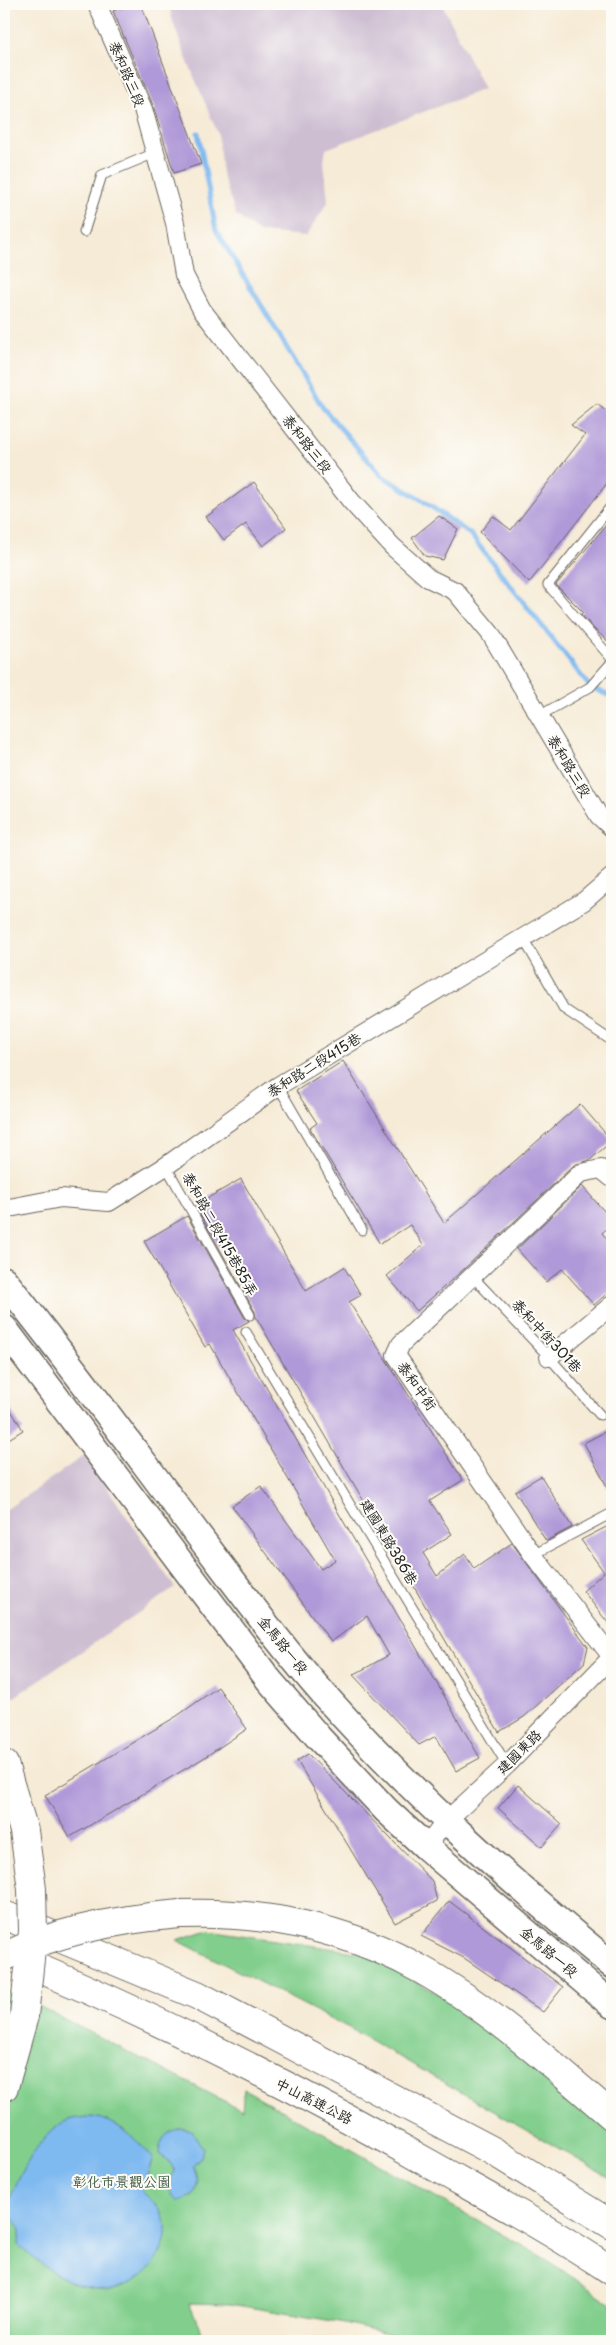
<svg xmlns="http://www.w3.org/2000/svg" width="616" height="2345" viewBox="0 0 616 2345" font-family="'Playpen Sans','LXGW WenKai TC',sans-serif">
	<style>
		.industrial { fill: #cdbed2 }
		.green { fill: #82cf8d; stroke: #4f7654 }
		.water { fill: #7eb9f0; stroke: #4d6a86 }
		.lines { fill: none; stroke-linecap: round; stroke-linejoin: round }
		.stream { stroke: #7eb9f0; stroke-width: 5 }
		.building { fill: #b099d8 }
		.lane-casing { stroke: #68645d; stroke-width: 11 }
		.street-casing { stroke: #68645d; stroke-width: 20 }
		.primary-casing { stroke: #68645d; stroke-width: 29 }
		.highway-casing { stroke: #68645d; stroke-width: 30 }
		.lane { stroke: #fff; stroke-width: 9 }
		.street { stroke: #fff; stroke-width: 18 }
		.primary { stroke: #fff; stroke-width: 26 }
		.highway { stroke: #fff; stroke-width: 28 }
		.highway-bridge-casing { stroke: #68645d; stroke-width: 30; stroke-linecap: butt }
		.highway-bridge { stroke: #fff; stroke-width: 28 }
		.labels { text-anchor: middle; stroke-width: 4; stroke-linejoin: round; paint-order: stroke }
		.street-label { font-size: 14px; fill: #1c1c1c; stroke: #fdfcf7 }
		.park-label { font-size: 14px; fill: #405b44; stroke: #fdfcf7 }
	</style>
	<rect width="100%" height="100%" fill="#fdfcf7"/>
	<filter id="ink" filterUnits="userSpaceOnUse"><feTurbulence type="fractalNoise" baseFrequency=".02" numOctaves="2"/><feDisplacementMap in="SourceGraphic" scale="10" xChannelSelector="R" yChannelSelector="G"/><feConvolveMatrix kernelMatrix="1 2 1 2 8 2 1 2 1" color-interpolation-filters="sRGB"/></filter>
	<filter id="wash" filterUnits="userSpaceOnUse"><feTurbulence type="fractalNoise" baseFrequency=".0096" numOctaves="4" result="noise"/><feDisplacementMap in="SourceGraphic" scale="20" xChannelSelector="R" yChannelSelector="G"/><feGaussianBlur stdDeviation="1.12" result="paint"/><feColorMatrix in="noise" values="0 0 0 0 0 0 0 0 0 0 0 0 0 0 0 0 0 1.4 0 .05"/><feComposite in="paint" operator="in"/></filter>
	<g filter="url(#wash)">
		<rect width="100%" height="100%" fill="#f6ebd6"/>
		<!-- industrial -->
		<path class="industrial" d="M170,4H442L484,89L326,149L324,161L328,202L306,236L259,232L236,215L222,173L218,134L183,50L171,16Z
			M85,1455L175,1588L7,1702L4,1697V1511Z"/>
		<!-- green -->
		<path class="green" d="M208,1930L362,1953L470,2011L612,2124V2179L349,2028L177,1940Z
			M4,1990L21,1997L242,2110L244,2089L544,2258L612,2304V2341H418L345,2323L230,2304L189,2303L201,2331L211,2341H4Z"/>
		<!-- water -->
		<path class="water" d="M88,2117C115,2117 136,2139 153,2158L142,2191C150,2199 162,2208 165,2220C173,2251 142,2285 112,2289C105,2289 96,2288 90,2287C62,2284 38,2261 18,2245C23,2229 19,2220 4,2213C16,2183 37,2133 68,2120C74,2118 82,2118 88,2117Z
			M180,2128L191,2130L203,2148L201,2157L193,2166C198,2178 199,2184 193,2196L179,2201L173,2196L166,2183L175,2172L169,2161L159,2154C160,2138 166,2133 180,2128Z"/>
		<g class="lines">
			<!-- stream -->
			<path class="stream" d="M198,133L216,230L323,408L382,476L422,500L470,534L590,687L612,697"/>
		</g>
		<g id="blocks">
			<!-- building -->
			<path class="building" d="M133,4H141L201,164L174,173L153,105L113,11Z
				M597,404L612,416V477L529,583L480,532L493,516L511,530L585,435L571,425Z
				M254,482L286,528L263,546L246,524L224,540L206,517Z
				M439,516L458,529L443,560L425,556L412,538Z
				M612,518V645L594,629L581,614L583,612L556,585Z
				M343,1061L444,1223L580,1104L612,1141L590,1160L574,1165L464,1269L417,1311L387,1276L423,1245L410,1225L380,1244L310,1128L317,1123L296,1091Z
				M241,1179L306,1291L344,1267L361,1295L349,1302L463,1480L430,1501L452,1534L423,1553L437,1576L465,1554L474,1569L512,1543L588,1647L584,1663L524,1717L499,1732L256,1317L255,1312L198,1210L202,1207L199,1203Z
				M582,1186L612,1220V1224L602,1233L612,1245V1289L594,1305L562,1269L546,1282L517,1249Z
				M187,1216L245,1318L249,1321L233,1330L480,1758L456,1771L436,1736L419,1745L353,1675L389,1655L367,1616L331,1642L232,1506L261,1486L321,1569L335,1560L210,1344L205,1347L144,1241Z
				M4,1399L23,1430L4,1442Z
				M612,1428V1496L584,1443Z
				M541,1476L572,1527L546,1541L515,1491Z
				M612,1524V1628L583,1591L604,1572L581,1540Z
				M218,1687L247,1729L202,1759L70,1837L45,1795L177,1716Z
				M308,1754L432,1881L437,1901L395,1923L297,1761Z
				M518,1785L562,1824L542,1847L498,1808Z
				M449,1901L563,1987L543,2012L464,1958L421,1936Z"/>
		</g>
	</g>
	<g filter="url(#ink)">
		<use href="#blocks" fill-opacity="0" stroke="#68645d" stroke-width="1"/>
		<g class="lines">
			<!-- lane casing -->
			<g class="lane-casing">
				<path id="lane" d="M84,232L102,175L155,153
					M612,505L548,585L612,659
					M539,716L590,687L612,662
					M523,938L564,1009L612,1041
					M278,1086L362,1230
					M166,1166L250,1315
					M472,1276L549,1357L600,1415
					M246,1332L507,1765
					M533,1555L612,1513"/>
			</g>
			<!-- street casing -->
			<g class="street-casing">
				<path id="street" d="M97,4L143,109L175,223L184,275L202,310L351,501L392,546L428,578L455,591L490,633L599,816L612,828
					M4,1209L61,1198L109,1202L166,1166L278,1086L584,901L612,877
					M549,1357L612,1305
					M612,1657L533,1555L396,1355L401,1344L581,1173L601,1169L612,1178
					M426,1847L446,1821L507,1765L612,1657"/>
			</g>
			<!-- primary casing -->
			<g class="primary-casing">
				<path id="primary" d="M4,1280C75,1369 142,1461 211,1552C248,1601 285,1651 326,1697C413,1795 510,1881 612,1965
					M4,1328L269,1680L319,1738L386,1810L426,1847L612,2005"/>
			</g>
			<!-- highway casing -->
			<g class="highway-casing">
				<path id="highway" d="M4,1764L24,1831
					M180,1914C263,1911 346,1928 420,1969C490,2008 551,2064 612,2116
					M4,1915L197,1995L493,2151L612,2225
					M7,1955C153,2015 294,2087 430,2164C492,2199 554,2232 612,2271
					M4,2087L24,2016"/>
			</g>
			<!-- lane -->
			<use href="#lane" class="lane"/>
			<!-- street -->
			<use href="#street" class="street"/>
			<!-- primary -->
			<use href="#primary" class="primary"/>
			<!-- highway -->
			<use href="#highway" class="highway"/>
			<!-- highway-bridge casing -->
			<g class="highway-bridge-casing">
				<path id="highway-bridge" d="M4,1957C58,1930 120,1919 180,1914
					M24,2016L33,1931L32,1889L24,1831"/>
			</g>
			<!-- highway-bridge -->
			<use href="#highway-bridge" class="highway-bridge"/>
		</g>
	</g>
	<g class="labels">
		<!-- street labels -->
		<g class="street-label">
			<text transform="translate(127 74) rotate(67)" y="5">泰和路三段</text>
			<text transform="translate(307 444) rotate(52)" y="5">泰和路三段</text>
			<text transform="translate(569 766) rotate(59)" y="5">泰和路三段</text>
			<text transform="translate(314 1065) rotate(-32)" y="5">泰和路二段415巷</text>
			<text transform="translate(220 1234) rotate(61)" y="5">泰和路二段415巷85弄</text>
			<text transform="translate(547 1336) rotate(47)" y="5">泰和中街301巷</text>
			<text transform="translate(417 1386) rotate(55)" y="5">泰和中街</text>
			<text transform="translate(389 1542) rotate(59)" y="5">建國東路386巷</text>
			<text transform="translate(283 1645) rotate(51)" y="5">金馬路一段</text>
			<text transform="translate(519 1752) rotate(-45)" y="5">建國東路</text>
			<text transform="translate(549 1952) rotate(40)" y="5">金馬路一段</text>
			<text transform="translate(314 2101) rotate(27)" y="5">中山高速公路</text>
		</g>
		<!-- park labels -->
		<g class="park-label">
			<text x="122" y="2187">彰化市景觀公園</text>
		</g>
	</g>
	<!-- margin -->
	<rect width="616" height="2345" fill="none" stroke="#fdfcf7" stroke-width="20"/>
</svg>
